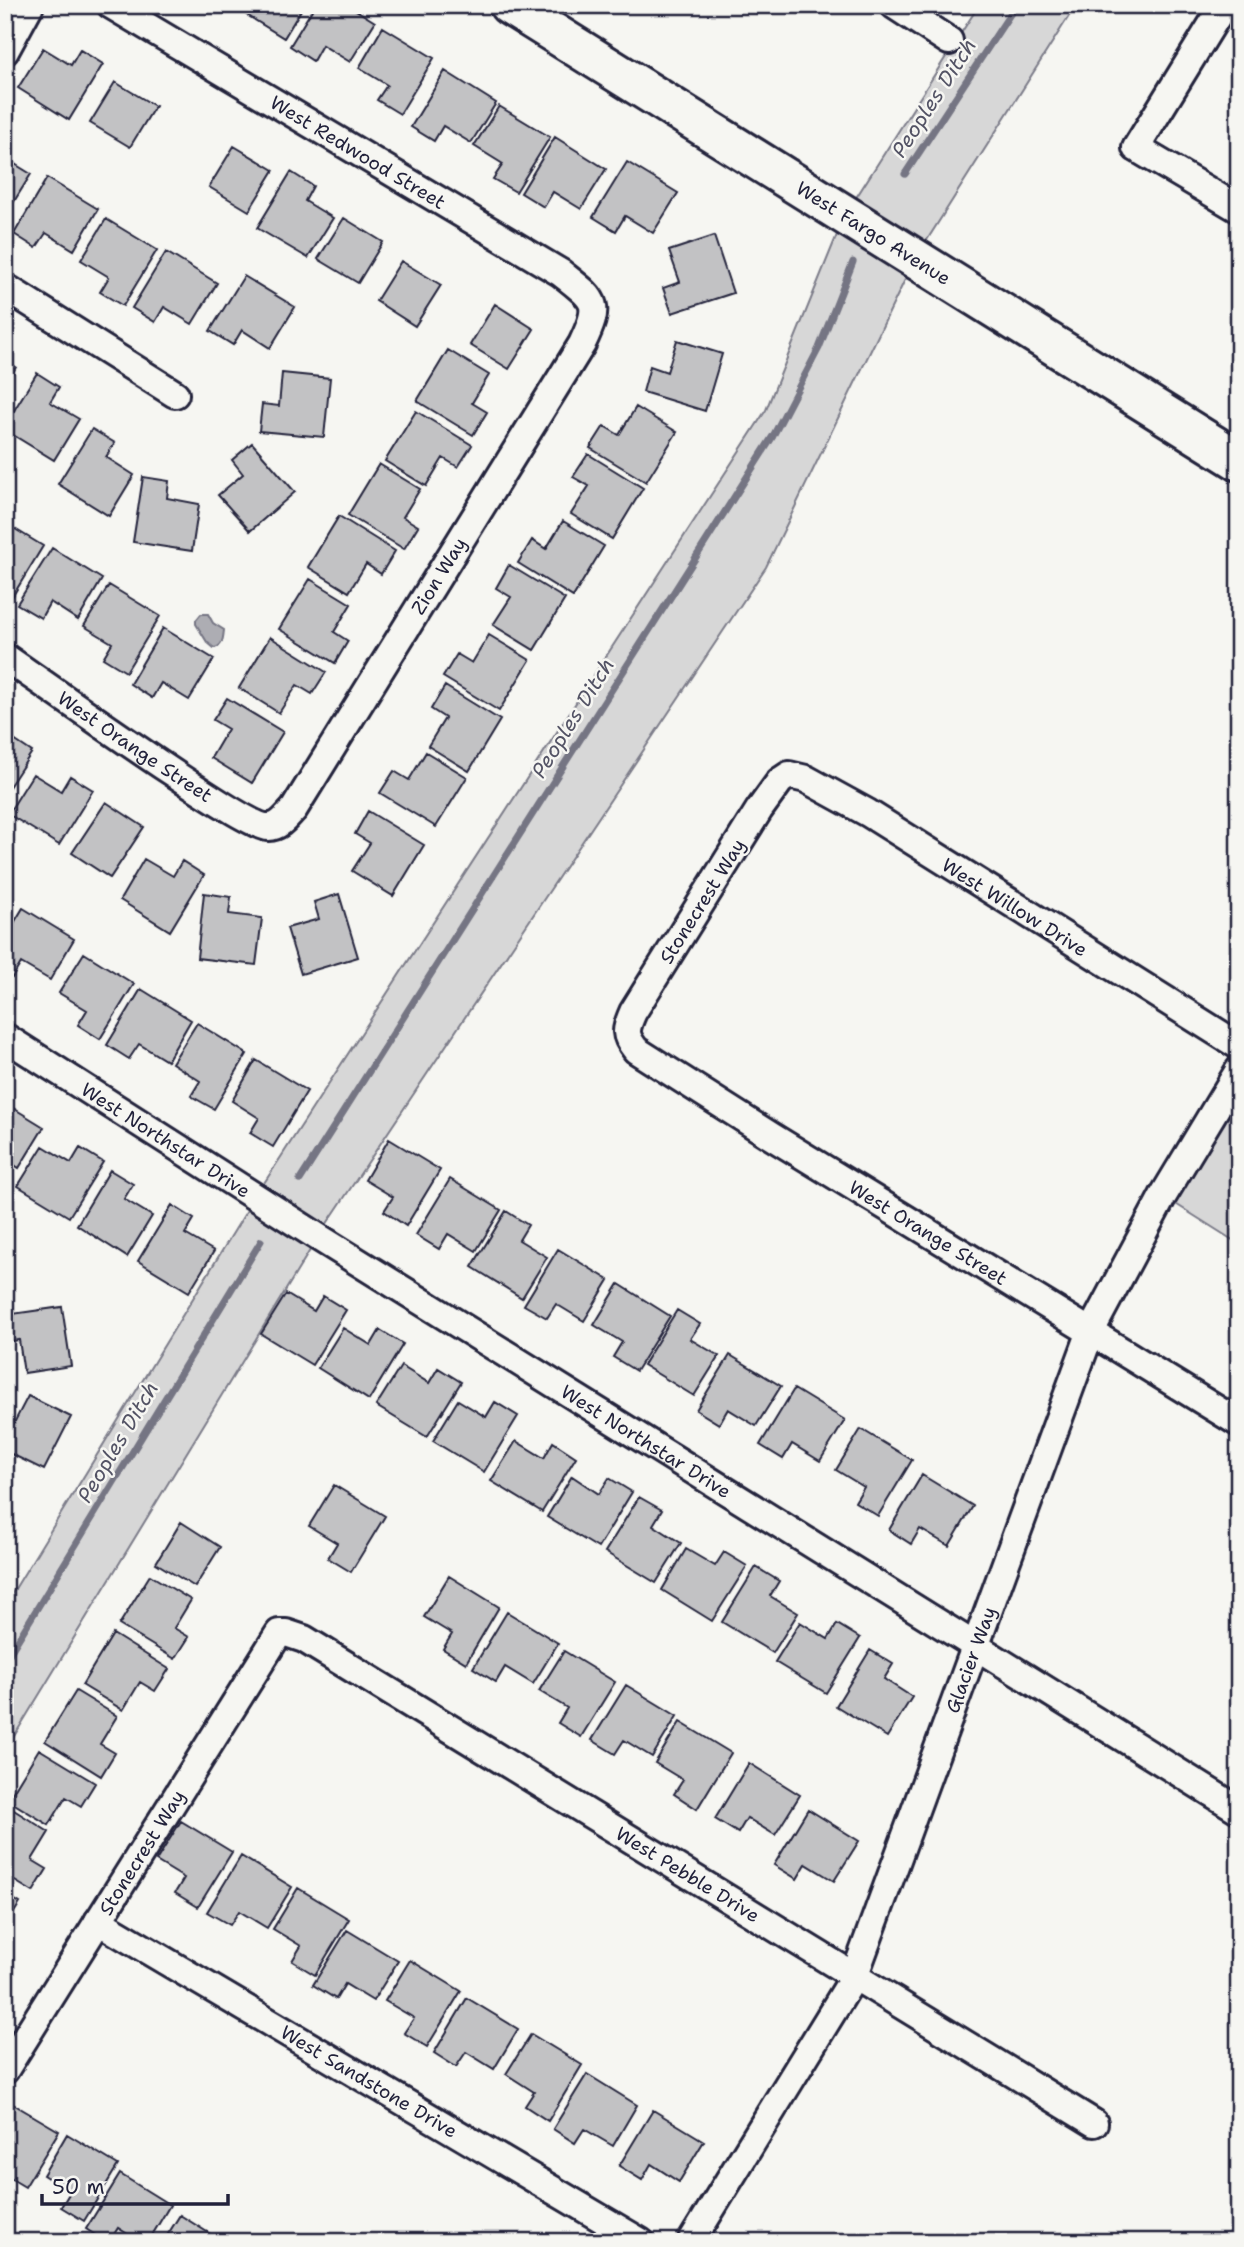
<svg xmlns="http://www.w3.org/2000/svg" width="1244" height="2247" viewBox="0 0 1244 2247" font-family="'Shantell Sans',sans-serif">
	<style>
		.green { fill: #d7d7d7; stroke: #7c7c89; stroke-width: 2 }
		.water { fill: #adadb3; stroke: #757583; stroke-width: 2 }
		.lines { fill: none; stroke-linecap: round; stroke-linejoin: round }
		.stream { stroke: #757583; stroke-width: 7 }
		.building { fill: #c2c2c4; stroke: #22223b; stroke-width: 2 }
		.street-casing { stroke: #22223b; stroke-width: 32 }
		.secondary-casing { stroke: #22223b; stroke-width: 44 }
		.street { stroke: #f6f6f2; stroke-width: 26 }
		.secondary { stroke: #f6f6f2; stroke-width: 38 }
		.labels { text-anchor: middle; stroke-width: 5; stroke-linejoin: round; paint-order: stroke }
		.street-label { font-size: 19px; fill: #22223b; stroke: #f6f6f2 }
		.water-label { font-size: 21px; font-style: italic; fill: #535365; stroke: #f6f6f2 }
	</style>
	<rect width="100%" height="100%" fill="#f6f6f2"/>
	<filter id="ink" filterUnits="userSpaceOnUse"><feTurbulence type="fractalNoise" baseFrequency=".0143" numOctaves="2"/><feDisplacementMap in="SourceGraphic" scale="14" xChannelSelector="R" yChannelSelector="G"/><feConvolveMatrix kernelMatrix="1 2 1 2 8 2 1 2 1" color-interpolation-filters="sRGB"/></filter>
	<g filter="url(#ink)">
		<!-- green -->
		<path class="green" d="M979,5H1076L915,259L766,567L318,1237L5,1751V1605L255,1197L766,410L845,215Z
			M1239,1070V1244L1163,1196Z"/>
		<!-- water -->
		<path class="water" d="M201,614H208L213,623L224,630C223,638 223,647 214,648L207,642L196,624V620Z"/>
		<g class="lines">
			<!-- stream -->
			<path class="stream" d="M905,174L1016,5
				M300,1180L773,436L819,348L853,262
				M5,1661L261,1241"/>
		</g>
		<!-- building -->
		<path class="building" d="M250,5H304L284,38L245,14Z
			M315,5H348L375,22L350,62L322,45L313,61L290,46Z
			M383,27L434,58L400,114L377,100L387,85L359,68Z
			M43,48L71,65L80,50L103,64L69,120L18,88Z
			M445,71L496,103L471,143L443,126L434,141L411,127Z
			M115,82L155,106L130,147L90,123Z
			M499,106L550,137L516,192L493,179L503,164L474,146Z
			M555,137L606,169L581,209L553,192L544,207L521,193Z
			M234,146L274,170L249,211L209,187Z
			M5,158L31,174L5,216Z
			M627,162L678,193L653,233L625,216L616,231L593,217Z
			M291,172L313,186L305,201L333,218L308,258L257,228Z
			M47,178L98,209L74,250L46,233L36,248L14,234Z
			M344,218L383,242L358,283L318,259Z
			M106,219L157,250L123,306L100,292L109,277L81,260Z
			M714,236L733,293L672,313L663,288L680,282L669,251Z
			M166,252L217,283L192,324L164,307L155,322L132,308Z
			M401,261L441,285L415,326L376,301Z
			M244,276L295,307L270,348L242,330L233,345L210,331Z
			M495,304L534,329L509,369L470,345Z
			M677,340L722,354L705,411L643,392L650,366L667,372Z
			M448,350L489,375L472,403L487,412L473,435L417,401Z
			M5,360L16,367L5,385Z
			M37,373L59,387L50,402L79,419L54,460L5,430V425Z
			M282,373L330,378L324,437L259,431L262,404L279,406Z
			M636,407L677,432L646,482L590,448L604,426L619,435Z
			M416,411L472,445L458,467L443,458L426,486L385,461Z
			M92,429L115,443L106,457L134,475L109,516L58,484Z
			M252,443L295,492L250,531L218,495L243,474L232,460Z
			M588,454L643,488L612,539L571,514L589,486L573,477Z
			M379,464L420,489L403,517L418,526L404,549L348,515Z
			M143,477L169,481L167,498L199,504L192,551L133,542Z
			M339,516L395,551L381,574L366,564L349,592L308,567Z
			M563,521L604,546L573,597L518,563L532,540L546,549Z
			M5,523L43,546L9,602L5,599Z
			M52,548L102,579L78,620L50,602L41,618L17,604Z
			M509,565L565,599L534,650L493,625L511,597L496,588Z
			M310,579L351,604L334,632L348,641L335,663L279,629Z
			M109,585L160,616L126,672L103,658L112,643L84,626Z
			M163,628L214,659L189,700L161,683L152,698L130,684Z
			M489,635L530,660L499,711L443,677L457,654L472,663Z
			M270,637L326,672L312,694L297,685L279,713L239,688Z
			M445,686L500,720L469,771L428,746L445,718L431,709Z
			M227,698L283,732L252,783L211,758L228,729L213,720Z
			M5,734L32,752L5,793Z
			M426,752L467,777L436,827L380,793L394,771L409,780Z
			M33,774L61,791L70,776L93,790L59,845L8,814Z
			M106,802L144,827L110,878L72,853Z
			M368,811L424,845L393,896L352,871L370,843L355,834Z
			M144,859L173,876L182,861L204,875L170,931L120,900Z
			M5,893L13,898L5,910Z
			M204,893L231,897L229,914L262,918L256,965L197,958Z
			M339,894L358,957L301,974L287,928L319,919L314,902Z
			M23,908L74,939L50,980L21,963L12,978L5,973V938Z
			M84,953L134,984L100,1039L78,1025L87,1010L59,993Z
			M141,989L191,1020L167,1061L139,1044L129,1059L107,1045Z
			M197,1023L247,1054L214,1109L191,1096L200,1081L172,1063Z
			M256,1060L307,1091L273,1147L250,1133L259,1118L232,1101Z
			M5,1103L44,1127L19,1168L5,1159Z
			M389,1139L440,1170L406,1226L384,1211L393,1197L365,1180Z
			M43,1146L71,1163L80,1148L103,1162L69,1217L18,1186Z
			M110,1170L133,1184L124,1199L152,1216L127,1257L77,1225Z
			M450,1179L501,1210L476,1251L448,1234L439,1249L416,1235Z
			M172,1205L194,1219L185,1234L214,1251L189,1292L138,1261Z
			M506,1211L528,1225L519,1240L547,1257L522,1298L472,1267Z
			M558,1249L609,1280L584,1321L556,1304L547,1318L524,1305Z
			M619,1284L670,1316L636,1371L613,1357L622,1342L594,1325Z
			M286,1294L314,1311L323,1296L346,1310L312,1365L261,1334Z
			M62,1307L71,1366L24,1373L19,1340L5,1342V1315Z
			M677,1310L700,1324L690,1339L719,1356L694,1396L643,1365Z
			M343,1328L371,1345L380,1330L403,1344L369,1400L318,1368Z
			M730,1355L781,1386L756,1426L728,1409L719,1424L696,1410Z
			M401,1366L429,1383L438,1368L461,1382L427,1437L376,1406Z
			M794,1389L845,1420L820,1461L792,1444L783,1459L760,1445Z
			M28,1396L71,1417L44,1470L5,1451V1421L13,1425Z
			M458,1400L486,1417L495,1402L518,1416L484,1472L433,1441Z
			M861,1429L912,1460L878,1516L855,1502L864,1487L836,1470Z
			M516,1441L544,1458L553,1442L576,1457L542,1512L491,1481Z
			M922,1475L973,1506L949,1546L920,1529L911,1544L889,1530Z
			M572,1476L599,1494L609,1478L632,1492L598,1548L547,1517Z
			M5,1480L13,1485L5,1498Z
			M334,1485L385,1516L351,1572L328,1558L337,1543L309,1526Z
			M639,1497L662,1510L653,1525L681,1543L656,1583L605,1552Z
			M181,1522L220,1547L195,1587L156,1563Z
			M686,1549L715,1566L724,1552L747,1566L712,1621L662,1590Z
			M756,1567L779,1581L770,1596L798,1613L773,1653L722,1622Z
			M150,1575L191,1600L174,1628L189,1637L175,1659L119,1625Z
			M449,1576L499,1607L466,1663L443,1649L452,1634L424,1617Z
			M507,1612L558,1643L533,1684L505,1667L496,1682L473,1668Z
			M800,1622L828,1639L837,1624L860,1638L826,1693L775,1662Z
			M113,1634L169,1669L155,1691L140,1682L123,1710L82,1685Z
			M870,1650L893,1664L884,1679L912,1697L887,1737L836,1706Z
			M564,1651L615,1682L581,1737L558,1723L567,1708L539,1691Z
			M626,1685L677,1716L652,1757L624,1740L615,1754L592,1740Z
			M76,1691L117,1716L100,1744L115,1753L101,1776L45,1741Z
			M680,1722L731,1753L697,1809L674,1794L683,1780L655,1763Z
			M39,1749L95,1783L81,1806L66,1797L49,1825L8,1800Z
			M749,1763L800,1795L775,1835L747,1818L738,1833L715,1819Z
			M9,1807L49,1832L32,1860L47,1869L33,1892L5,1875V1812Z
			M808,1809L859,1841L834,1881L806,1864L797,1879L774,1865Z
			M181,1821L232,1852L198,1907L175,1893L184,1878L156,1861Z
			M241,1856L292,1887L267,1928L239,1911L230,1925L207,1912Z
			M298,1888L349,1919L315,1975L292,1961L301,1946L273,1929Z
			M5,1894L20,1903L6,1925H5Z
			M347,1930L398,1961L373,2001L345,1984L336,1999L313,1985Z
			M410,1960L461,1991L427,2047L404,2033L414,2018L385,2001Z
			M467,1998L518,2029L494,2069L466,2052L456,2067L434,2053Z
			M531,2034L582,2065L548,2121L525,2106L534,2092L506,2074Z
			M587,2074L637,2105L613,2146L584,2129L575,2143L553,2129Z
			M8,2101L59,2131L25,2187L5,2175V2168L11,2158L5,2155V2105Z
			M653,2110L704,2141L679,2182L651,2164L642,2180L619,2166Z
			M67,2134L118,2165L84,2221L61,2207L70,2192L43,2175Z
			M120,2174L170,2205L148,2242H140L118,2228L109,2242H106L86,2229Z
			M180,2215L223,2242H163Z"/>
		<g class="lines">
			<!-- street casing -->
			<g class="street-casing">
				<g id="street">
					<path d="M894,5L949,41"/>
					<path d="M1224,5L1136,148L1239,209"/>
					<path d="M5,51L30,5"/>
					<path d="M5,287L175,394"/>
					<path id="s1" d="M5,657C39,680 246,829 269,827C280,827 287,816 294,809L582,344C602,302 596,301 561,273L111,5"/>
					<path id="s2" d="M5,1037L318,1237L1239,1810"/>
					<path id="s3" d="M1239,1046L868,813L806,779L789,775L780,781L759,810L633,1012C625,1030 624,1035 636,1050L771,1136L1239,1423"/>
					<path id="s4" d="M98,1921L641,2242"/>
					<path id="s5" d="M5,2070L279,1633H286L304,1639L1094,2123"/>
					<path id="s6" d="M691,2242L854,1977L1091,1331L1163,1196L1239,1070"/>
				</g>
			</g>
			<!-- secondary casing -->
			<g class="secondary-casing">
				<g id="secondary">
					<path id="s7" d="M509,5L1239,461"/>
				</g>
			</g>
			<!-- street -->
			<use href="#street" class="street"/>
			<!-- secondary -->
			<use href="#secondary" class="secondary"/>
		</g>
	</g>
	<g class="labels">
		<!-- street labels -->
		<g class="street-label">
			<text transform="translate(358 152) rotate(31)" y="7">West Redwood Street</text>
			<text dy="7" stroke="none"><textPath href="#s7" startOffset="430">West Fargo Avenue</textPath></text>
			<text dy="7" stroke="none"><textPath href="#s1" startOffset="621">Zion Way</textPath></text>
			<text dy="7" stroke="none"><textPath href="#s1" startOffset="158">West Orange Street</textPath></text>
			<text transform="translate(702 901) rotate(-58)" y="7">Stonecrest Way</text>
			<text transform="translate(1015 907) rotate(32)" y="7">West Willow Drive</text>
			<text dy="7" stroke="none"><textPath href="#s2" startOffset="191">West Northstar Drive</textPath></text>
			<text dy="7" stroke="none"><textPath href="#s3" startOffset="1197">West Orange Street</textPath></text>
			<text dy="7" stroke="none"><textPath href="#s2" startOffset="758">West Northstar Drive</textPath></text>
			<text dy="7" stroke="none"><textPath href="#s6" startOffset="649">Glacier Way</textPath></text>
			<text dy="7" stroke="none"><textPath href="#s5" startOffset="257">Stonecrest Way</textPath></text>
			<text dy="7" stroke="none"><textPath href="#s5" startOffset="992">West Pebble Drive</textPath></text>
			<text dy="7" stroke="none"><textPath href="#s4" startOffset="315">West Sandstone Drive</textPath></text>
		</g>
		<!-- water labels -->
		<g class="water-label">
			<text transform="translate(934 98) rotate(-57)" y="7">Peoples Ditch</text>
			<text transform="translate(573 718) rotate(-58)" y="7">Peoples Ditch</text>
			<text transform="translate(118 1442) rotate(-59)" y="7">Peoples Ditch</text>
		</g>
	</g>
	<!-- margin -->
	<rect width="1244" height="2247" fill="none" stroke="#f6f6f2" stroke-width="28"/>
	<rect x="14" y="14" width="1216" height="2219" fill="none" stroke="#22223b" stroke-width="2.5" filter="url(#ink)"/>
	<!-- scale -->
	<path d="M42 2194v10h186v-10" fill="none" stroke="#22223b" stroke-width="3.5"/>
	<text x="52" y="2194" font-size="21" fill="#22223b" stroke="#f6f6f2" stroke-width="5" paint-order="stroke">50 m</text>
</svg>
